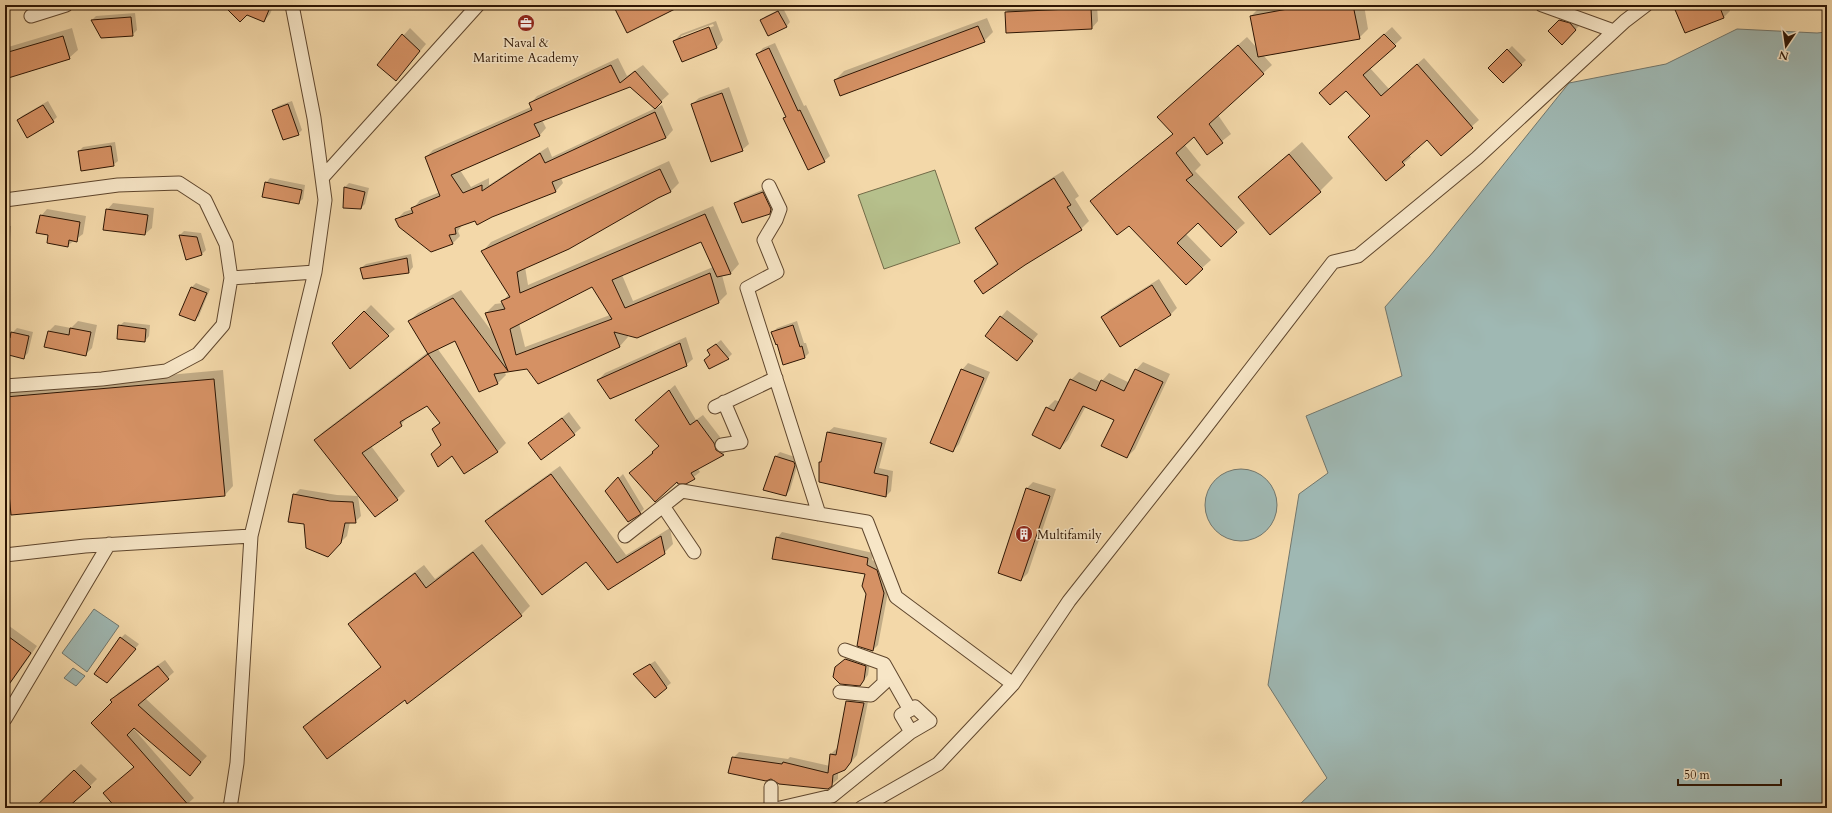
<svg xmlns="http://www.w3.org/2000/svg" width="1832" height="813" viewBox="0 0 1832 813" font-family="Cardo,serif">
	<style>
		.green { fill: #b6c08c; stroke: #726b48 }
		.water { fill: #9fb8b3; stroke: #72776d }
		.shadow { fill: #0003; fill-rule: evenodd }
		.building { fill: #d59164; stroke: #2e1604; fill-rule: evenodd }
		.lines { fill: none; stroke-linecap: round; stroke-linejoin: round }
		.minor-casing { stroke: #5f462d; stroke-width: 15 }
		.minor { stroke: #f7e6c7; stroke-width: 13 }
		.labels { text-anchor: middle; stroke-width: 3; stroke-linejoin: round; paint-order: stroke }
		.poi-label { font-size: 13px; fill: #2e1604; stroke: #f7e6c7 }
	</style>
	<rect width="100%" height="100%" fill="#f3d8a9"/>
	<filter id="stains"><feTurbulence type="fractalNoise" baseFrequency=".005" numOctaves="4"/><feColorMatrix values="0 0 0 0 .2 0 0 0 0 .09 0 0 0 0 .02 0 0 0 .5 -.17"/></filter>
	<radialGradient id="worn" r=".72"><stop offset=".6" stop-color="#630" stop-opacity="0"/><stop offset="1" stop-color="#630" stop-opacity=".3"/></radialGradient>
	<!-- green -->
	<path class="green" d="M935,170L960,243L884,269L858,195Z"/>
	<!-- water -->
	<path class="water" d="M1737,29L1817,33L1827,32V808H1296L1327,778L1268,685L1299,494L1328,473L1306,416L1402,376L1385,307L1430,256L1569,83L1666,64Z
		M1205 505a36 36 0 1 1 72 0a36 36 0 1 1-72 0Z
		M94,609L119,626L87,672L62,653Z
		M73,668L85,676L76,686L64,678Z"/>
	<!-- shadow -->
	<path class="shadow" d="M224,5H274L270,14L264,21Z
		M1097,5L1098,21L1092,28L1006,12L1012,6Z
		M1272,5H1364L1368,29L1359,38L1263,55L1272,65L1218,115L1231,134L1207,153L1194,135L1184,144L1201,165L1195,171L1245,223L1236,231L1198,222L1186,234L1211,260L1202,268L1091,201L1174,133L1167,108L1247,37L1257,48L1251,16L1260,7Z
		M1676,5H1728L1730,11L1724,17Z
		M1743,5H1753L1744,8Z
		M1805,5H1819L1806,9Z
		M783,8L790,22L786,27L761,20L766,16Z
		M135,13L137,30L132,35L101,37L92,20L96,16Z
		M1564,16L1580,25L1562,43L1549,31Z
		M987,18L993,32L984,41L835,80L844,71Z
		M716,21L723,40L717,47L682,60L674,41L681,34ZM713,24L714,26L681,39V36Z
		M1392,27L1402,38L1370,68L1389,89L1424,58L1479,120L1441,154L1427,138L1409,155L1411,157L1386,179L1371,115L1346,89L1328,86Z
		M72,28L78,50L69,58L5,77V48Z
		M410,28L426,44L402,73L378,65Z
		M775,43L804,106L806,105L830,156L824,161L784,118L786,116L758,54L763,48Z
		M1512,46L1526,60L1503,82L1490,68Z
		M618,58L627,76L643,65L669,94L655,107L630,86L542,120L546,128L539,136L460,170L471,187L489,178V185L548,147L552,157L662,105L673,130L666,138L561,178L563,183L556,191L492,216L463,224L458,231L460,236L453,243L396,220L404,212L413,209L420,200L440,192L426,157L433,150L531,107L530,104L537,96Z
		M729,87L749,144L742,150L692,104L699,98Z
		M48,101L57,117L53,121L18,120L22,116Z
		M292,101L302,130L298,134L273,110L278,106Z
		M115,142L118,161L113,165L79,151L83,147Z
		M1302,142L1333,178L1320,191L1239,197Z
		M669,161L679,183L670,192L525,267L528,285L713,206L739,264L731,273L722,275L727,294L719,302L627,334L628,337L620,346L538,383L527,368L504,371L506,375L498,383L455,339L437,348L506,443L498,451L465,473L433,429L440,422L427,405L409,415L401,425L371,446L405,491L397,499L315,440L323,432L428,352L409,321L418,313L461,290L493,333L486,313L495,304L503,303V301L509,294L483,251L491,242ZM702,241L713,267L633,301L622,275ZM592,286L610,315L525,347L519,323Z
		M1063,171L1079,196L1075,199L1089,221L1081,229L975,281L998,262L976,228L985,220Z
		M270,178L305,185L303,199L298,203L266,183Z
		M349,183L369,188L365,204L361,208L344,207L345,187Z
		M767,188L774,208L769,213L735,204L740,199Z
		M113,203L154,208L152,228L145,234L107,210Z
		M47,209L86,216L83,234L67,246L49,234L41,216Z
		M5,226H11L9,253L5,256Z
		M184,231L201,233L206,250L202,254L187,259L180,235Z
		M411,254L413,267L409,272L361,268L366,264Z
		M1159,279L1177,308L1170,315L1102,317L1109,310Z
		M196,283L210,289L199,316L195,320L192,287Z
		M371,305L395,329L388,335L333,344Z
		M1007,310L1038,334L1017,360L1001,317Z
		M78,321L97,325L92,348L86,354L48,332L55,325L71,328Z
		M797,321L804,343H806L809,353L805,357L783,364L778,343L773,332L777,328Z
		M124,322L150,325L149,336L145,341L119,326Z
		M17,328L33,332L28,353L24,357L5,353V332L12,333Z
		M686,337L693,359L686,365L598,380L605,373Z
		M721,340L732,354L728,358L708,350Z
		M1143,362L1170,374L1135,449L1127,457L1115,420L1086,406L1068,440L1060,448L1047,408L1055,400L1060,402L1071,380L1079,372L1101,382L1109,373L1130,383L1136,370Z
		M968,363L990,372L959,444L953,451L962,370Z
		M223,370L233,486L225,495L5,439V390Z
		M675,385L696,420L703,415L720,437L721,444L728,449L723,454L698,469L700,472L686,483L630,473L660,445L636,420Z
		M569,412L581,428L574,434L530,443Z
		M834,427L887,438L879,468L893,471L891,491L886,496L820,462L822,460L828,432Z
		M780,452L798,458L799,460L790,490L786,495L764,489L776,456Z
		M560,466L626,555L670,528L673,544L664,553L609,588L587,561L486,522L494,513Z
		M623,474L644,509L640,513L606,491Z
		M1033,482L1056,489L1028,573L1021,580L999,572L1027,488Z
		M300,489L337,495L358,496L361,516L355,522H350L347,536L328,555L305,523L294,495Z
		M782,532L873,553L872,560L882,565L889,587L878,645L873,650L866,573L777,538Z
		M482,544L530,606L521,615L405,699L304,727L313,718L381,667L349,624L358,615L424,565L435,579Z
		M5,623L37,646L5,691Z
		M125,634L139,644L111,678L121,638Z
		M850,655L870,662L868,675L860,685L841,663Z
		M165,660L174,672L145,698L207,756L196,768L134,726L133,728L194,798L183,808H118L104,793L135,767L114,701L112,700L118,693Z
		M655,661L671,683L655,696L634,674Z
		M853,695L869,697L857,755L845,770L838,772V779L831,785L733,758L739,752L788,759L790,757L830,766L831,754L837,748L838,749L847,701Z
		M81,764L97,779L90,786L65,808H35Z"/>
	<!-- building -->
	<path class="building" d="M223,5H271L264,22L247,15L240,22Z
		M613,5H683L627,33Z
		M1309,5H1353L1360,39L1258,57L1250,16Z
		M1673,5H1719L1724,18L1685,33Z
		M1091,8L1092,29L1006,33L1005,12Z
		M778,11L787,27L768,36L760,20Z
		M131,17L133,36L101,38L91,20Z
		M1559,20L1570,23L1576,30L1562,45L1548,31Z
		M978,26L985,42L840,96L834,80Z
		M709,27L717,48L682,62L673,41Z
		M402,34L420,51L396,81L377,65Z
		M1384,34L1396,46L1363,75L1381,96L1417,64L1473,128L1441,156L1427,140L1402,162L1405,165L1386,181L1348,137L1370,116L1346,91L1330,105L1319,93Z
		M63,36L70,59L5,79V53Z
		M1238,45L1264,74L1209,124L1223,143L1207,155L1194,137L1176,153L1193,175L1186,180L1237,232L1221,247L1198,223L1177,243L1203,269L1186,285L1129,226L1117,235L1090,201L1173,134L1157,117Z
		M769,48L798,111L800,110L825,162L808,170L783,118L786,117L756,54Z
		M1507,49L1522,65L1503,83L1488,68Z
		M611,65L620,83L635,71L662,102L655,109L630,87L534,124L540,136L451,175L463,193L482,185V191L540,153L545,163L655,112L666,138L552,182L556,192L492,217L477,225L475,221L455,228L456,234L449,235L453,244L431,252L399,227L395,219L413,213L411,208L440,196L425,157L532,110L529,103Z
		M722,93L743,151L711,162L691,104Z
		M288,104L299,135L283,140L272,110Z
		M43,105L54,122L27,138L17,120Z
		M111,146L114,166L81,171L78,151Z
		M1289,154L1321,192L1270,235L1238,197Z
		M660,169L671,192L658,198L569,249L517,272L520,293L705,214L731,274L717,277L701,242L612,280L625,308L710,273L719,303L637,338L614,332L620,347L538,384L527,369L494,374L498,384L479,392L455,341L428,354L408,321L453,298L508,371L485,313L505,309L501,301L510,297L481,251ZM592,287L612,319L516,355L510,329Z
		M1054,178L1071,205L1067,207L1082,230L1025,265L983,294L974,281L998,264L975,228Z
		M265,182L302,190L299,204L262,197Z
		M344,187L365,192L361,209L343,208Z
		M763,192L771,209L770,214L742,223L734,203Z
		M106,209L148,215L145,235L103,230Z
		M40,215L80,222L77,242L69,240L68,247L47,243L48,235L36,233Z
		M179,235L197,237L202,255L186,260Z
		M407,258L409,273L363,279L360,268Z
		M1152,285L1171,315L1120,347L1101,317Z
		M191,287L207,293L195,321L179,315Z
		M364,311L389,336L350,369L332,343Z
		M1000,316L1033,341L1017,361L985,336Z
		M118,325L146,329L145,342L117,339Z
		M793,325L800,347L802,346L805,358L783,365L777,344L776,345L771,332Z
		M70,328L91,332L86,356L44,347L48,331L69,335Z
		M11,332L29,336L24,359L5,354V337L10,338Z
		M680,343L687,366L610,399L597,380Z
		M716,344L729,359L709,369L704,360L710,355L707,350Z
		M428,354L498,452L464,474L452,456L438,467L431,454L441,445L432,429L440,423L427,406L400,422L402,426L362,453L398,500L375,517L314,440Z
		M961,369L984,378L953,452L930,443Z
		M1135,369L1163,382L1127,458L1101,446L1114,420L1083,406L1060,449L1032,435L1046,407L1054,411L1070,379L1096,391L1101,380L1124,391Z
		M214,379L225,496L11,515L5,450V397Z
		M669,390L690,425L697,420L714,443L716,450L724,455L691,473L695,479L686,484H678L677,482L655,502L629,473L653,453L652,452L659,446L635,420Z
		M562,418L575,435L541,460L528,443Z
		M827,432L882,443L874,473L888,476L886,497L819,482V462H821Z
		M775,456L794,462L795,465L786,496L763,490Z
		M551,474L617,563L661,536L665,554L608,590L586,562L542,595L485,521Z
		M618,477L641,514L628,522L605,491Z
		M1026,488L1050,496L1021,581L998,573Z
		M293,494L330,501L353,502L356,523H345L341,543L328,557L306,548L304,524L288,522Z
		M776,537L868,558L867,565L877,570L884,593L873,651L857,646L866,594L862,586L865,574L772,559Z
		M473,552L522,616L407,704L405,700L327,759L303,727L381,667L348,624L415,573L426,588Z
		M5,634L31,653L5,690Z
		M120,637L136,649L107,683L94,674Z
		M845,659L866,666L864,680L860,686L840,684L833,677L835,667Z
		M650,664L667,688L655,698L633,674Z
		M158,666L169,679L138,705L201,762L190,776L134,728L127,735L191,808H116L103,793L134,767L91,723L112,702L110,700Z
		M846,701L864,703L851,762L845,770L833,775L832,786L828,789L779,784L771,779L766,781L728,773L732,757L782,764L783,762L828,773L830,754L836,755Z
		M74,770L91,787L67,808H34Z"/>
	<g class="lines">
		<!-- minor casing -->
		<g class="minor-casing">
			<path id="minor" d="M1542,5L1614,31
				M31,16L66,5
				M322,178L478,5
				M769,186L780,209L776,220L764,240L777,272L747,288L819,514
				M5,200L118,185L179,183L205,200L226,244L231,278L223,325L198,354L166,371L102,379L5,386
				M231,278L315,272
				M715,407L776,378
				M722,445L741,442L724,402
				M663,506L694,552
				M625,536L682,491L867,522L896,597L1013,684
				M5,555L85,546L251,536L315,272L325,200L314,118L292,5
				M845,650L884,664L910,710
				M840,692L871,695L884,683V664
				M5,719L109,544
				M771,787V808
				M230,808L237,763L251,536
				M780,808L832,796L911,732L930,721L915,707L901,715L911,732
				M861,808L938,764L1013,684L1069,601L1196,440L1333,262L1358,256L1477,158L1625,21L1646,5"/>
		</g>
		<!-- minor -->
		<use href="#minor" class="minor"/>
	</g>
	<!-- icons -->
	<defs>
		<g id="office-disc" transform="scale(0.9)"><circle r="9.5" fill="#8f2418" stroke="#f7e6c7"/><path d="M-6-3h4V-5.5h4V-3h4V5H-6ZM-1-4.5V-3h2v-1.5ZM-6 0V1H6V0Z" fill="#fff"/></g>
		<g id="building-disc" transform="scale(0.9)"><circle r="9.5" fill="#8f2418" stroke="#f7e6c7"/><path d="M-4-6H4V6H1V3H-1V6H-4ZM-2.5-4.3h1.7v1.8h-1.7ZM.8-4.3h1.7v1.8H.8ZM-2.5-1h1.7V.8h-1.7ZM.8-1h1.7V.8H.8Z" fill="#fff"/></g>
	</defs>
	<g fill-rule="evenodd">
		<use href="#office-disc" x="526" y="23"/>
		<use href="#building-disc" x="1024" y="534"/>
	</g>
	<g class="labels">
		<!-- poi labels -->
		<g class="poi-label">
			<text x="526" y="47">Naval &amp;<tspan x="526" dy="15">Maritime Academy</tspan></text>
			<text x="1037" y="539" text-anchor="start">Multifamily</text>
		</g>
	</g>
	<!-- margin -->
	<rect width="1832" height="813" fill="none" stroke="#f3d8a9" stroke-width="20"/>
	<rect x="6" y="6" width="1820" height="801" fill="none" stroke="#2e1604" stroke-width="2"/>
	<rect x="10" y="10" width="1812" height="793" fill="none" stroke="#2e1604"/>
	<!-- north arrow -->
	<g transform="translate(1786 46) rotate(193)" stroke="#f7e6c7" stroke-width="3" paint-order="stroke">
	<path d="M0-3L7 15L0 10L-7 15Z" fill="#2e1604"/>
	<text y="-6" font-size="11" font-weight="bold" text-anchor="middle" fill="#2e1604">N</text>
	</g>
	<!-- scale -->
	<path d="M1678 779v6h103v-6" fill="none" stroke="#2e1604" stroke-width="2"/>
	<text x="1684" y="779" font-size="12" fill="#2e1604" stroke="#f7e6c7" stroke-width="3" paint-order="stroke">50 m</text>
	<rect width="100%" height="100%" filter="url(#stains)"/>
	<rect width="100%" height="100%" fill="url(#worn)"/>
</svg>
